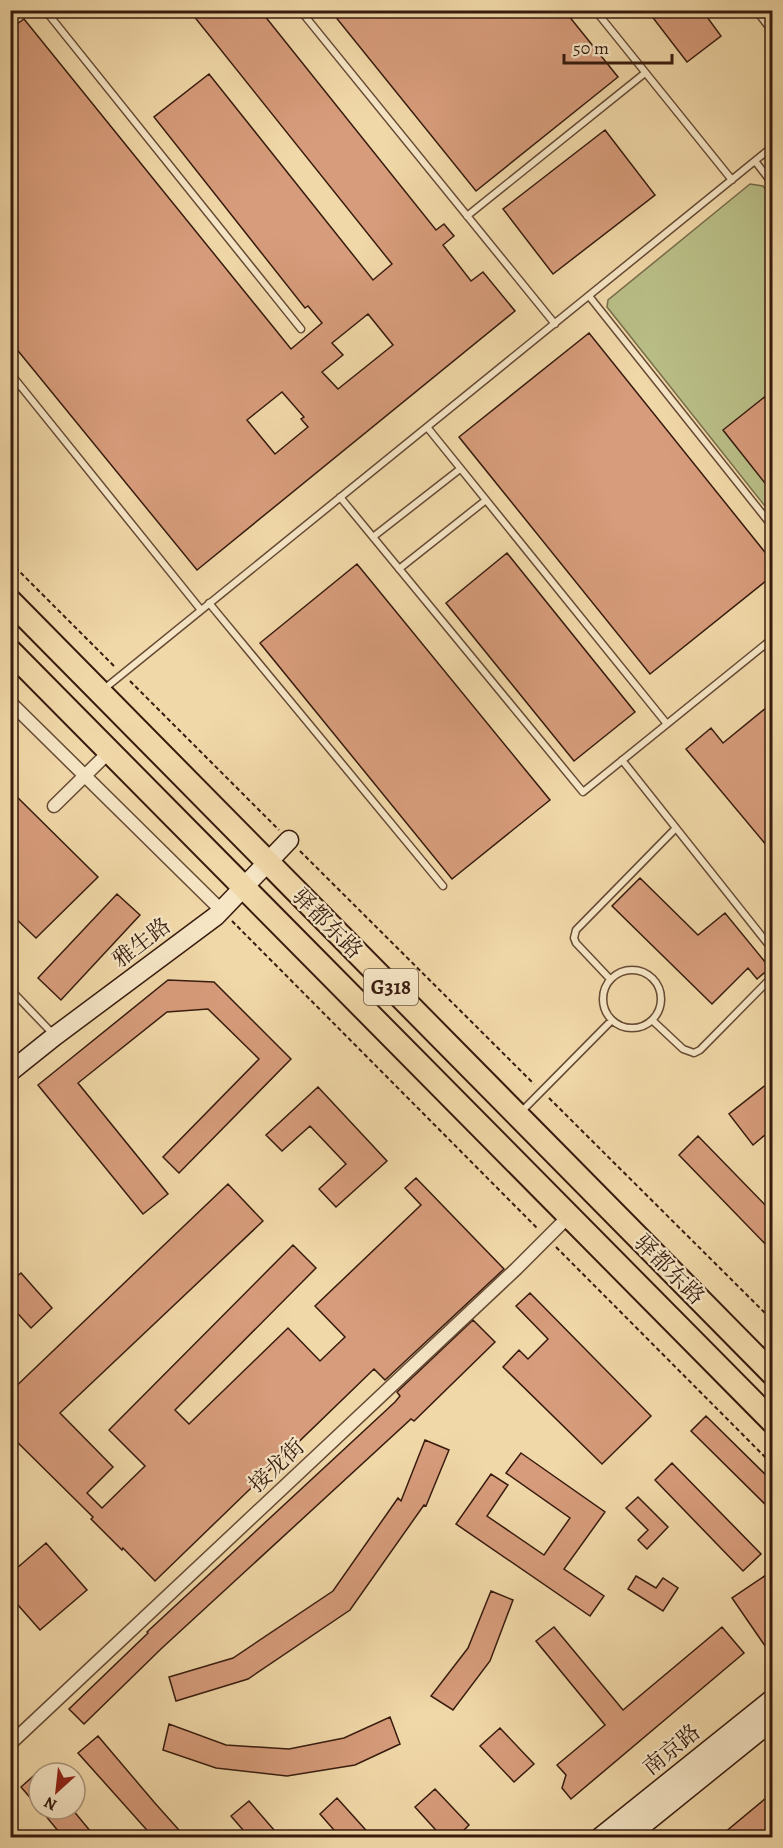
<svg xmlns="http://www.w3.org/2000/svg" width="783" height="1848" viewBox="0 0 783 1848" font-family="Alegreya,'Noto Serif SC',serif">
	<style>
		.green { fill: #babf88; stroke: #786d4b; stroke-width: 1.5 }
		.building { fill: #d79c7b; stroke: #371b0e; stroke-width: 1.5; fill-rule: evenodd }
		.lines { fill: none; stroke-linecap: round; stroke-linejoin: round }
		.lane-casing { stroke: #664a34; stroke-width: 9 }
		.street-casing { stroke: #664a34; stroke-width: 15 }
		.secondary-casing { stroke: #371b0e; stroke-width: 21 }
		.highway-casing { stroke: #371b0e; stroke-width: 26 }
		.path { stroke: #371b0e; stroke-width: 2; stroke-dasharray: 4.5 3; stroke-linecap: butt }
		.lane { stroke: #f6e6c6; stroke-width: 6 }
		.street { stroke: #f6e6c6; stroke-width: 12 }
		.secondary { stroke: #f6e6c6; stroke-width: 18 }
		.highway { stroke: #f1d8a8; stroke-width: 22 }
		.labels { text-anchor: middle; stroke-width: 4.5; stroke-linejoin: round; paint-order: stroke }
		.shield { fill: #f6e6c6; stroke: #705845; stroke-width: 1.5 }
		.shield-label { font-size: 21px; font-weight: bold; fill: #371b0e }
		.street-label { font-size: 22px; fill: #371b0e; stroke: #f6e6c6 }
	</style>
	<rect width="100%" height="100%" fill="#f1d8a8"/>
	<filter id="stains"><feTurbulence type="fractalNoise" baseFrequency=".00333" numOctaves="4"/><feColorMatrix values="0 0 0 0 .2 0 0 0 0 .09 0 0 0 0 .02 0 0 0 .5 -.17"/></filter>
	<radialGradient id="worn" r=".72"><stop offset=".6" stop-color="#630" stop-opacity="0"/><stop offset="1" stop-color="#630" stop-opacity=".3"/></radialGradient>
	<!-- green -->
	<path class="green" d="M750,184L763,186L772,198V515L607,307L608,300Z"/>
	<!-- building -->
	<path class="building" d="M189,10H260L436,230L444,224L454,236L443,245L471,281L483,272L515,311L197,570L10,341V29L24,19L291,349L322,323L308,306L305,308L154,117L209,74L373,280L392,264ZM368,314L393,345L338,389L322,372L343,355L332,343ZM282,392L304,417L301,419L308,427L275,454L247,420Z
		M330,10H564L618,77L476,191Z
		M647,10H702L721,36L687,62Z
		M605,130L655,195L553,274L503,209Z
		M589,333L772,561V576L650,674L459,437Z
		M772,391V492L723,430Z
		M507,553L635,712L574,761L446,603Z
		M357,564L550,800L452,879L260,643Z
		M772,703V852L686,749L711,728L723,743Z
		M10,790L98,877L36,938L10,913Z
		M640,878L698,935L725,913L770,968L757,979L748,968L712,1004L612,906Z
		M117,894L140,915L61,1000L38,978Z
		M168,980L214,982L291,1059L179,1173L163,1157L259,1059L208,1009L167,1012L78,1083L168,1194L143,1214L38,1085Z
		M772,1080V1129L753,1145L729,1114Z
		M318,1087L387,1161L336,1207L319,1189L346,1164L310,1126L282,1151L266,1135Z
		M698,1136L772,1212V1251L679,1155Z
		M416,1178L504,1269L385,1380L374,1369L155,1581L123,1548L122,1550L91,1519L93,1517L10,1435V1392L228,1184L263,1221L60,1413L113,1467L87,1493L102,1508L145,1466L109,1430L293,1245L316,1268L175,1410L189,1424L288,1328L320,1361L345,1337L315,1306L421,1205L405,1188Z
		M21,1273L52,1308L31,1328L10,1305V1282Z
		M530,1293L651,1416L602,1464L503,1367L519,1350L528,1359L548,1339L516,1306Z
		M473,1320L495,1342L414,1421L411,1419L162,1648L84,1724L69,1709L148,1633L147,1632L395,1402L400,1396L397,1392Z
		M706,1416L772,1481V1511L691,1431Z
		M425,1440L449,1450L426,1506L424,1505L350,1610L248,1679L176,1701L169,1677L233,1658L333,1591L398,1498L401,1501Z
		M521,1453L605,1512L564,1569L604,1596L590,1616L456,1524L491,1474L508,1485L487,1516L544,1555L570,1518L506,1473Z
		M672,1463L761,1554L743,1571L655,1480Z
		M638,1497L668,1527L647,1549L638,1540L648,1530L626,1508Z
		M46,1543L87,1590L40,1630L10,1596V1574Z
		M772,1571V1656L732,1598Z
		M636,1576L656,1588L663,1578L678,1588L663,1611L628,1589Z
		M491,1591L513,1600L490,1661L453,1710L431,1696L468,1648Z
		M554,1627L623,1710L722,1627L744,1653L571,1799L562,1788L566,1775L557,1765L605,1725L536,1641Z
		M390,1717L400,1744L355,1765L287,1776L216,1768L163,1750L169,1724L226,1745L289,1749L344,1738Z
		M500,1728L534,1764L514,1782L480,1746Z
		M98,1736L154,1802L186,1838H154L78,1753Z
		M39,1771V1808L21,1787Z
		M435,1789L469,1825L456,1838H443L415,1807Z
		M772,1793V1830L763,1838H718Z
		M337,1798L373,1838H341L320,1814Z
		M249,1801L281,1838H250L231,1816Z
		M40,1809H72L96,1838H64Z"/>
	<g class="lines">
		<!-- lane casing -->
		<g class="lane-casing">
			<path id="lane" d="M45,10L301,329
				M300,10L555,324
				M595,10L732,180
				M756,10L772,31
				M755,161L772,183
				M467,216L645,73
				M589,296L772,526
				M10,373L201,610
				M427,427L667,724
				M340,497L583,792L772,639
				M373,537L460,469
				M399,569L486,500
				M209,603L443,886
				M104,689L772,147
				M622,760L772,949
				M603 999a29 29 0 1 1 58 0a29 29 0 1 1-58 0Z
				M610,979L576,943L574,938L576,930L676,828
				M10,989L54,1035
				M652,1020L683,1049L694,1053L700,1050L772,977
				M520,1113L612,1020"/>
		</g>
		<!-- street casing -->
		<g class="street-casing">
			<path id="street" d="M10,702L222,911
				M54,806L109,752
				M10,1744L516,1269L569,1216"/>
		</g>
		<!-- secondary casing -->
		<g class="secondary-casing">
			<path id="secondary" d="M10,1072L55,1036L216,916L289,840
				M599,1838L772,1699
				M627,1838L772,1721"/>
		</g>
		<!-- highway casing -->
		<g class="highway-casing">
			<path id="highway" d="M10,601L772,1373
				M10,651L772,1421"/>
		</g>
		<!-- path -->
		<path class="path" d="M10,562L115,667
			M130,681L279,830
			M300,851L534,1084
			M232,921L537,1228
			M549,1098L772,1320
			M556,1247L772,1464"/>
		<!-- lane -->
		<use href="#lane" class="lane"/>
		<!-- street -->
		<use href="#street" class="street"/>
		<!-- secondary -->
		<use href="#secondary" class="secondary"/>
		<!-- highway -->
		<use href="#highway" class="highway"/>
	</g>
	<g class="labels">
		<!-- shield labels -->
		<rect class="shield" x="364" y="969" width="54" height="36" rx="4.5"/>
		<g class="shield-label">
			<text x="391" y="994">G318</text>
		</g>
		<!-- street labels -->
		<g class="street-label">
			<text transform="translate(328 923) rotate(45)" y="8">驿都东路</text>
			<text transform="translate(141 942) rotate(-37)" y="8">雅生路</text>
			<text transform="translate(670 1269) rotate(45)" y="8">驿都东路</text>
			<text transform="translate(276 1465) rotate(-43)" y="8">接龙街</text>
			<text transform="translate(671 1749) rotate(-39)" y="8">南京路</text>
		</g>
	</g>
	<!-- margin -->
	<rect width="783" height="1848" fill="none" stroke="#f1d8a8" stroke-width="36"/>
	<rect x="12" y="12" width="759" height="1824" fill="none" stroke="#371b0e" stroke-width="3"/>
	<rect x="18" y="18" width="747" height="1812" fill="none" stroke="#371b0e" stroke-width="1.5"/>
	<!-- north arrow -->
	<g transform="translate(57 1791) rotate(207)"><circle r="28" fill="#f6e6c6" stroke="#aa957c" stroke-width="1.5"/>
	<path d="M0-4.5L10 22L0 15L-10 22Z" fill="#8f2418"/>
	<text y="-9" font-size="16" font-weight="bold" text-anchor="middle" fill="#371b0e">N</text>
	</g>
	<!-- scale -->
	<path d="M564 54v9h108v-9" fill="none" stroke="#371b0e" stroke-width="3"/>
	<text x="573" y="54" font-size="18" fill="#371b0e" stroke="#f6e6c6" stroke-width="4.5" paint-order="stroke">50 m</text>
	<rect width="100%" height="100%" filter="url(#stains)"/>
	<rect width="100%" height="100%" fill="url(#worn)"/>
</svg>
